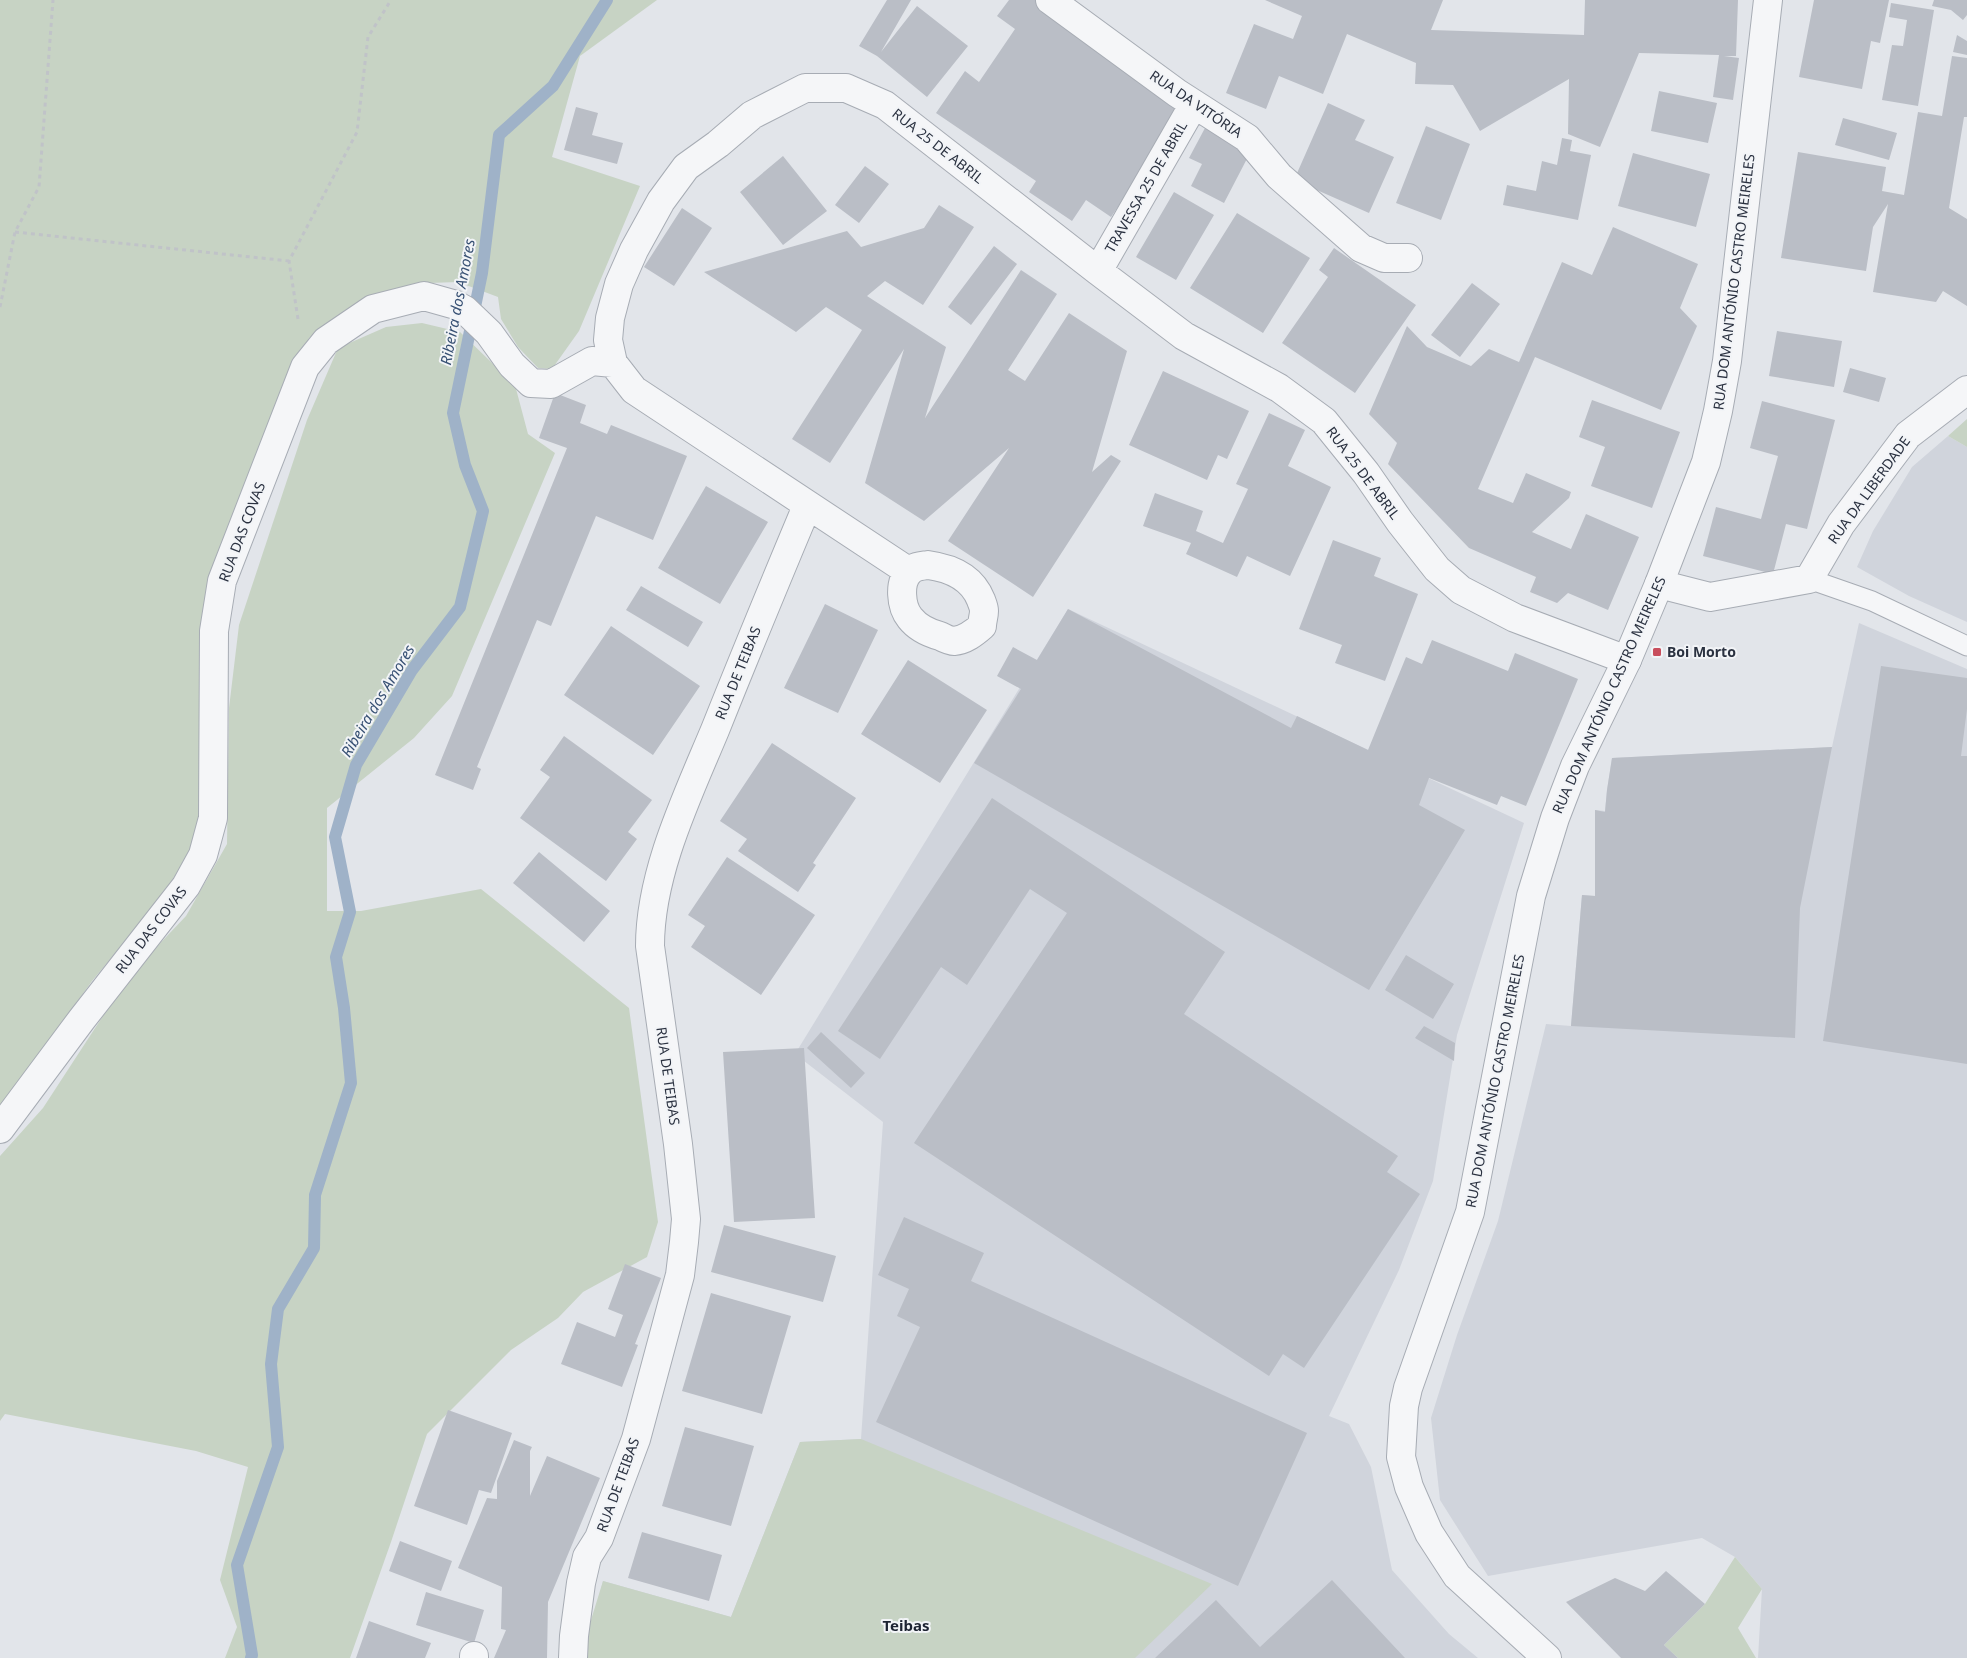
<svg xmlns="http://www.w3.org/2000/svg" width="1967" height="1658" viewBox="0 0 1967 1658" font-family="'Noto Sans',sans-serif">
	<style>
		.built { fill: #d0d4dc }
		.green { fill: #c7d3c4 }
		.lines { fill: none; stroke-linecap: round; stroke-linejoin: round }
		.stream { stroke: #9fb2c8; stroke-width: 12 }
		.building { fill: #babec6 }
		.service-casing { stroke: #a7acb4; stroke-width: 21 }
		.minor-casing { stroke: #a7acb4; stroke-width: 30 }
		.tertiary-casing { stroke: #a7acb4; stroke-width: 30 }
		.path { stroke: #c0c3c8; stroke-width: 3; stroke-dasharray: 4 4; stroke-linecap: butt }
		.service { stroke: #f5f6f8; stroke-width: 19 }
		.minor { stroke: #f5f6f8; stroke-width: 28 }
		.tertiary { stroke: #f5f6f8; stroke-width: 28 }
		.poi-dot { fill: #c84e5d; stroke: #f2f4f7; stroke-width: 2 }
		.labels { text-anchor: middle; stroke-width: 4; stroke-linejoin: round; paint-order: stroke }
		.street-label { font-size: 14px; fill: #2b3241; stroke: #f2f4f7 }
		.poi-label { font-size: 14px; font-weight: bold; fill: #2b3241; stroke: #f2f4f7; text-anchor: start }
		.water-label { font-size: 15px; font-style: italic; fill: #375073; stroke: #f2f4f7 }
		.neighbourhood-label { font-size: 15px; font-weight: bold; fill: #1d2332; stroke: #f2f4f7 }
	</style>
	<rect width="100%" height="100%" fill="#e2e5ea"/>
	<!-- built -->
	<path class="built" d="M1948,436L1967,447V622L1909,596L1857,567L1873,531L1912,467Z
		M1068,609L1524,823L1457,1035L1433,1181L1399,1270L1329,1416L1349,1424L1371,1467L1392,1570L1449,1634L1478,1658H584L603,1581L731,1617L800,1442L861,1439L883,1122L795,1054Z
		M1859,623L1967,669V1658H1758L1762,1589L1735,1557L1702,1538L1488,1576L1440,1500L1431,1418L1457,1335L1498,1221L1546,1024L1571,1026L1582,895L1595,896V810L1605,811L1607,790L1612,758L1832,747Z"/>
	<!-- green -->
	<path class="green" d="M0,0H657L580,56L552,157L640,186L579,331L552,369L538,368L518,347L501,319L498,297L458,282L429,283L355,305L309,338L255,459L213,567L201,810L196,842L162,897L92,981L31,1067L0,1106Z
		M422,323L460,332L515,385L528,434L555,453L452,696L414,738L327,808V911H361L481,889L629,1008L658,1222L647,1257L583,1292L558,1318L511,1350L427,1434L391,1542L350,1658H225L237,1627L220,1580L248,1467L196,1451L5,1414L0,1421V1156L43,1108L129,976L186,916L227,844L229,708L239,625L307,420L338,348L386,327Z
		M1967,419V447L1948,436Z
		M861,1439L1212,1584L1135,1658H584L583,1646L603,1581L731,1617L800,1442Z
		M1735,1557L1762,1589L1738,1628L1756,1658H1678L1664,1645L1705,1604Z"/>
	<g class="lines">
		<!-- stream -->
		<path class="stream" d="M251,1658L252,1655L237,1565L278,1447L271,1364L278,1309L314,1248L315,1195L351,1083L344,1008L336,957L350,912L335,837L356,765L412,670L460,607L483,511L465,465L453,413L482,273L499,135L553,86L607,0"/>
	</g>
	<!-- building -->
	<path class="building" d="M887,0H911L881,52L917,6L968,46L927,97L877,56L859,46Z
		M1009,0H1038L1184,110L1111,217L1086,200L1072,221L1029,192L1036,181L936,113L965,71L979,82L1015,29L997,16Z
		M1265,0H1443L1431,30L1584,35L1585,0H1738L1736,56H1724L1739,58L1733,100L1713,97L1719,55L1639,53L1600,147L1568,134L1569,79L1480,131L1453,85L1415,84L1416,63L1347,34L1323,94L1279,76L1266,109L1226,93L1254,24L1293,39L1302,16Z
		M1814,0H1889L1880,43L1871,41L1862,89L1799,77Z
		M1934,0H1967V15L1963,20L1951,10L1932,6Z
		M1891,3L1934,10L1918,106L1882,100L1892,45L1903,46L1907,20L1889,17Z
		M1957,35L1967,41V55L1953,52Z
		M1952,56L1967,58V117H1964L1949,208L1967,219V306L1943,291L1936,302L1873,292L1888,204L1873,227L1866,271L1781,258L1798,152L1886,167L1882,191L1904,195L1918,112L1942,116Z
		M1659,91L1717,103L1708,143L1651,131Z
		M1328,103L1365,120L1355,140L1394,157L1369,213L1294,180Z
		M576,107L598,113L592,135L623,143L617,164L564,150Z
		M1843,118L1897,133L1889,160L1835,145Z
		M1426,126L1470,144L1441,220L1396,203Z
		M1205,128L1251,151L1224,203L1191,186L1202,164L1189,158Z
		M1562,138L1572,140L1570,151L1591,155L1578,220L1503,205L1507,185L1536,191L1542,161L1557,165Z
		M1633,153L1710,174L1696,227L1618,206Z
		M783,156L827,211L783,245L740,192Z
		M865,166L889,184L859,223L835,205Z
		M1174,192L1214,215L1176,280L1136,257Z
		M939,205L974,227L923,305L885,281L867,296L946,347L925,418L1021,270L1057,294L1008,370L1025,381L1069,313L1127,351L1092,472L1111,455L1121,461L1033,597L948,541L1009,448L924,521L865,483L904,349L830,463L792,439L862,330L826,307L796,332L704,272L847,231L861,247L924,228Z
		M682,208L712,228L674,286L644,267Z
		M1237,213L1310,258L1263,333L1190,288Z
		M1613,227L1698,264L1680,308L1697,326L1661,410L1535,357L1478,489L1513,503L1526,473L1571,492L1569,498L1532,532L1571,549L1586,514L1639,537L1608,610L1568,593L1557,603L1530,592L1536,577L1469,548L1388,464L1397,443L1369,414L1407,326L1427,347L1471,366L1489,349L1519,362L1562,262L1592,275Z
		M994,246L1017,264L971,325L948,307Z
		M1334,248L1416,305L1355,393L1282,343L1328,277L1319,270Z
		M1472,283L1500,304L1460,357L1431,335Z
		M1777,331L1842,341L1834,387L1769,376Z
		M1850,368L1886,378L1879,402L1843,392Z
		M1163,371L1249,411L1227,459L1218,455L1207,480L1129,445Z
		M555,393L586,405L580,423L607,434L611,425L687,456L653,540L596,516L551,626L537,620L477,767L481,769L473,790L435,775L567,448L539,438Z
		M1592,400L1680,432L1652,508L1591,486L1605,447L1579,437Z
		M1762,401L1835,420L1807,529L1786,524L1773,574L1703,556L1716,507L1761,519L1778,456L1750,448Z
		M1269,413L1305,430L1288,466L1331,487L1290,576L1247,556L1237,577L1186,554L1191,543L1143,526L1155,493L1203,511L1196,531L1223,543L1248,489L1236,484Z
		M706,486L768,522L720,604L658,568Z
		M1333,540L1381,558L1374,576L1418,594L1385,681L1335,663L1342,645L1299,629Z
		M641,586L703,622L688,647L626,610Z
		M825,604L878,630L838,713L784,688Z
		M1068,609L1291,728L1297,716L1368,750L1406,657L1422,664L1432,640L1508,671L1515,653L1578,679L1526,806L1501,796L1497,805L1429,778L1419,805L1465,830L1369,990L974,763L1021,689L997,676L1013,647L1037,660Z
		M611,626L700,686L653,755L564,695Z
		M908,660L987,710L940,783L861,734Z
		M1881,666L1967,678V709L1961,756H1967V1064L1823,1041Z
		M564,736L652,800L628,832L637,839L606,881L520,818L550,777L540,770Z
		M772,743L856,798L813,863L816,865L798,892L738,851L747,839L720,821Z
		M1832,747L1800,908L1795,1038L1571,1026L1582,895L1595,896V810L1605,812L1607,790L1612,758Z
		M992,798L1225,952L1184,1014L1398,1156L1387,1172L1420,1194L1304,1368L1283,1354L1269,1376L914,1143L1067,913L1030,889L967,985L941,967L880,1059L838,1031Z
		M539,852L610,911L584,942L513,883Z
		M727,857L815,915L761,995L691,947L705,926L688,915Z
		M1406,955L1454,984L1433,1019L1385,990Z
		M1424,1026L1455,1043L1454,1061L1415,1038Z
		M821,1032L865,1073L851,1088L807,1048Z
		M804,1048L815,1218L734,1222L723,1052Z
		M904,1217L984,1253L971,1281L1307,1433L1238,1586L876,1422L920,1327L897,1316L909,1289L878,1275Z
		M724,1225L836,1256L823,1302L711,1272Z
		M625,1264L661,1278L635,1344L638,1345L622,1387L561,1364L577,1322L615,1337L623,1315L608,1309Z
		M711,1293L791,1316L762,1414L682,1391Z
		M448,1410L512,1433L491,1493L479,1490L467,1525L414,1506Z
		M685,1427L754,1446L731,1526L662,1506Z
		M514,1440L532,1447L530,1451V1496L547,1456L600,1478L548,1602L547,1658H494L506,1630L501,1629L502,1587L458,1568L487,1498L497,1499V1481Z
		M642,1532L722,1555L709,1601L628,1578Z
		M400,1541L452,1561L441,1591L389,1571Z
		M1666,1571L1705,1604L1664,1645L1678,1658H1621L1566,1602L1615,1578L1645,1591Z
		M1332,1580L1405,1658H1155L1216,1600L1260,1647Z
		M426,1592L484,1610L474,1643L416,1625Z
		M369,1621L431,1643L425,1658H356Z"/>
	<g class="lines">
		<!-- service casing -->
		<g class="service-casing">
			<path id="service" d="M1809,579L1872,601L1967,646"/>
		</g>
		<!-- minor casing -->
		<g class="minor-casing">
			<path id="minor" d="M1050,0L1177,93L1247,138L1279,176L1361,248L1384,258H1408
				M1098,271L1194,104
				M928,565C950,568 972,577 981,600C982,603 984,607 984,611C984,616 982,621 982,626C974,633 965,640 954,641C950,641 944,638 940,636C929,633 917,627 910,618C901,607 898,582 910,571C915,566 921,566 928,565Z
				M908,571L634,390L613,363L608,340L610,318L619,284L634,250L661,201L686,167L718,144L752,115L805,88H846L885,105L1098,271L1184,336L1279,388L1324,421L1366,473L1400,522L1437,569L1461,590L1515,618L1627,660
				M1659,584L1710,597L1809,579L1841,524L1908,435L1967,390
				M0,1129L82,1019L186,886L203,855L213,818L214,631L222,581L305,367L326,341L373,309L424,296L456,305L465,310L489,333L512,365L531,383L551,384L592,361L613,363
				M474,1658V1656
				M573,1658L574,1636L581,1583L587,1557L599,1538L636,1439L680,1275L684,1242L686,1219L678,1144L650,946C650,873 687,797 715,730C745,655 776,580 807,506"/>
		</g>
		<!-- tertiary casing -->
		<g class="tertiary-casing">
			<path id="tertiary" d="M1547,1658L1457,1576L1429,1533L1409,1487L1401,1457L1404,1406L1408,1388L1470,1212L1531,896L1555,818L1575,766L1627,660L1659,584L1706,462L1718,411L1727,361L1768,0"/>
		</g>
		<!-- path -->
		<path class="path" d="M15,232L289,261
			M0,307L15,232L39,187L53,0
			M298,319L289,261L357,132L368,37L391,0"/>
		<!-- service -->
		<use href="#service" class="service"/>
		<!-- minor -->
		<use href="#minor" class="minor"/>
		<!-- tertiary -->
		<use href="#tertiary" class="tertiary"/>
	</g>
	<!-- markers -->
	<rect class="poi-dot" x="1652" y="647" width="10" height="10" rx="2.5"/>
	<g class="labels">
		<!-- street labels -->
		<g class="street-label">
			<text transform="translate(1196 104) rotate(34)" y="5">RUA DA VITÓRIA</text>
			<text transform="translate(938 146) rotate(38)" y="5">RUA 25 DE ABRIL</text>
			<text transform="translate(1146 187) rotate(-60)" y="5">TRAVESSA 25 DE ABRIL</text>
			<text transform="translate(1734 282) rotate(-83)" y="5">RUA DOM ANTÓNIO CASTRO MEIRELES</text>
			<text transform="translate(1363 473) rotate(53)" y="5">RUA 25 DE ABRIL</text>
			<text transform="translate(1869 490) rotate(-54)" y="5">RUA DA LIBERDADE</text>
			<text transform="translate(242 532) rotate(-69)" y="5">RUA DAS COVAS</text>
			<text transform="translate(738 673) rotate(-68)" y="5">RUA DE TEIBAS</text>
			<text transform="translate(1609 695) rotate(-66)" y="5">RUA DOM ANTÓNIO CASTRO MEIRELES</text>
			<text transform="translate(151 930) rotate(-52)" y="5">RUA DAS COVAS</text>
			<text transform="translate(668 1076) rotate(82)" y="5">RUA DE TEIBAS</text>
			<text transform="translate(1495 1081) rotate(-79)" y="5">RUA DOM ANTÓNIO CASTRO MEIRELES</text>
			<text transform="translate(618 1485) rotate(-70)" y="5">RUA DE TEIBAS</text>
		</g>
		<!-- poi labels -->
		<g class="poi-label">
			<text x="1667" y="657">Boi Morto</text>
		</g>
		<!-- water labels -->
		<g class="water-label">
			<text transform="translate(458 302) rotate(-79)" y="5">Ribeira dos Amores</text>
			<text transform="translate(378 701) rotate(-59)" y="5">Ribeira dos Amores</text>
		</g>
		<!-- neighbourhood labels -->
		<g class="neighbourhood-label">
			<text x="906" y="1631">Teibas</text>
		</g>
	</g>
</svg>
